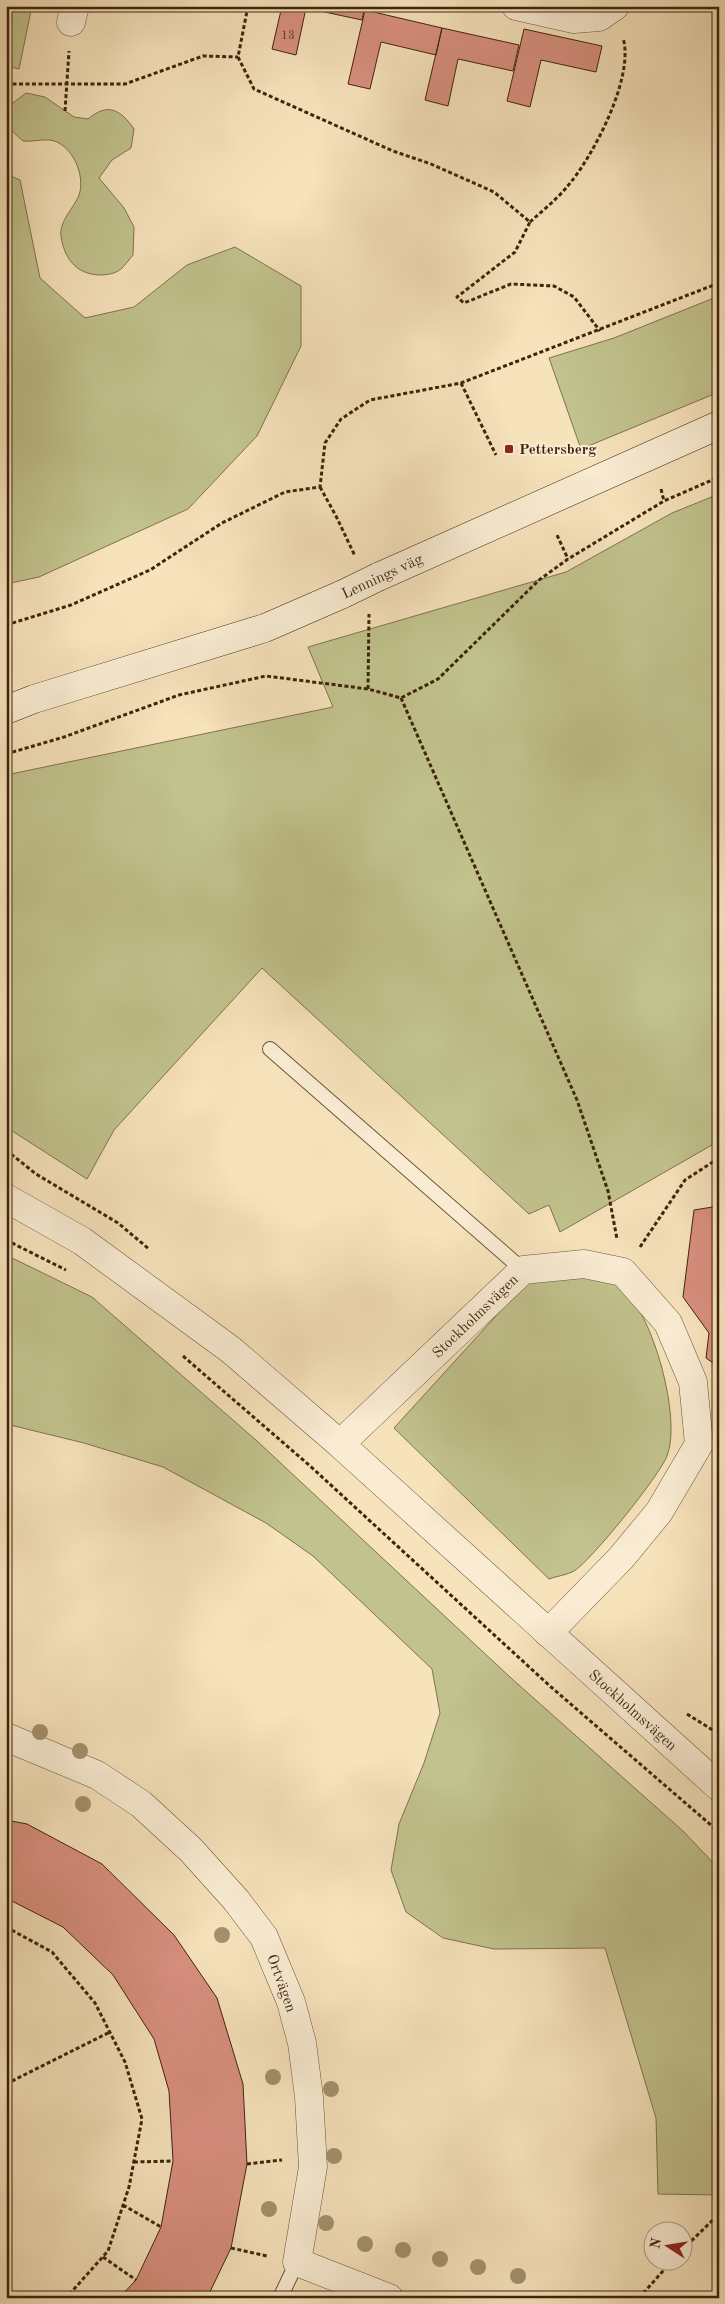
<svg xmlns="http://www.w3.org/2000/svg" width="725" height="2304" viewBox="0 0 725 2304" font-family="'Old Standard TT',serif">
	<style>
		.green { fill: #c1c28d; stroke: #80734d }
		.building { fill: #d88f7f; stroke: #3e240d }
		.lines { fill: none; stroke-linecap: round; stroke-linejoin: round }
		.service-casing { stroke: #6c5438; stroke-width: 16 }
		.minor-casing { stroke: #6c5438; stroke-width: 29 }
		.tertiary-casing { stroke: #6c5438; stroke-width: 29 }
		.secondary-casing { stroke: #3e240d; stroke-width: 29 }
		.path { stroke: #3e240d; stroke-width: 3; stroke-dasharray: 4 2.5; stroke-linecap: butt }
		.service { stroke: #f9ecd3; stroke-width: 14 }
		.minor { stroke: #f9ecd3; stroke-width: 28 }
		.tertiary { stroke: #f9ecd3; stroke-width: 28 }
		.secondary { stroke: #f9ecd3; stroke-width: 28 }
		.secondary-bridge-casing { stroke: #3e240d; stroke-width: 29; stroke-linecap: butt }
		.secondary-bridge { stroke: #f9ecd3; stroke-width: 28 }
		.tree { fill: #a3906d }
		.poi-dot { fill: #8f2418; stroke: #f9ecd3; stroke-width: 2 }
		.labels { text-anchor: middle; stroke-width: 4; stroke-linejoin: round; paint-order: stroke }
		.number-label { font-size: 12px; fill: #643f2a }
		.poi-label { font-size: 15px; font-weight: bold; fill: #3e240d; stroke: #f9ecd3; text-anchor: start }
		.street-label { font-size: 15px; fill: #3e240d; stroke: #f9ecd3 }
	</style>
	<rect width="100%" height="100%" fill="#f6e2bb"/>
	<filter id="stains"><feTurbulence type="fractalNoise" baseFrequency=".004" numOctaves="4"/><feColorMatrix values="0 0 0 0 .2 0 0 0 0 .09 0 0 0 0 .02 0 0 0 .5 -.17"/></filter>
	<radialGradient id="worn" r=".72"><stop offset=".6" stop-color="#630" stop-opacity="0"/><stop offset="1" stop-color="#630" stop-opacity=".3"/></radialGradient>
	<!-- green -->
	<path class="green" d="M6,6H32L19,69L6,66Z
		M26,93L45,97L74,117L88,119C108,102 121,110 134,129L131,148L112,160L99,178L124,208L134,227L133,255C129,260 125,265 121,269C115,274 106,275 99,275C76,274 64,258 61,236C59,221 74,208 79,195C86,176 72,143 50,140C42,139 32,142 23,141L10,129L9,106Z
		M6,174L20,180L40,278L85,318L134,307L187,265L235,247L301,286V346L257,436L188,509L39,577L6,584Z
		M719,296V392L581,449L549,358L614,338Z
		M719,494V1141L560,1232L549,1205L529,1214L262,968L114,1130L87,1179L6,1127V775L333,707L308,647L566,572L672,513Z
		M6,1255L92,1297L257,1441L511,1678L683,1831L719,1869V2195L658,2194L656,2118L605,1948L494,1949L443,1938L406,1912L391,1870L399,1824L424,1763L440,1713L432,1669L313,1556L266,1523L163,1467L84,1443L6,1424Z
		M545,1262C560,1266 612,1280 621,1287C653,1312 682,1419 667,1456C660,1475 591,1561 574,1571C567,1575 557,1576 549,1579L394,1428Z"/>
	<!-- building -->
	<path class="building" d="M282,6H365L362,20L306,8L296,55L272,49Z
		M365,10L442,28L436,55L381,42L370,89L348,84Z
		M442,28L519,45L513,71L458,59L448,106L425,100Z
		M524,29L602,46L596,72L541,60L530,107L507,101Z
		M719,1206V1367L706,1358L709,1333L683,1297L694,1210Z
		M6,1820L27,1824L102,1864L174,1935L217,1998L243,2084L247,2164L231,2248L207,2298H119L136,2280L161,2227L173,2161L169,2091L154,2039L113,1975L63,1927L6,1898Z"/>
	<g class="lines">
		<!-- service casing -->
		<g class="service-casing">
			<path id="service" d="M270,1049L523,1270
				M280,2298L297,2262"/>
		</g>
		<!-- minor casing -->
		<g class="minor-casing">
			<path id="minor" d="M516,6L574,19L599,17L615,6
				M71,22L75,6
				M340,1444L523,1270L584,1264L623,1272L668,1323L693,1382L699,1444L659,1512L621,1558L548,1633
				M6,1737L97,1775L141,1804L191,1850L236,1900L264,1937L291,2002L302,2043L309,2097L313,2167L297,2262L389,2298"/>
		</g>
		<!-- tertiary casing -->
		<g class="tertiary-casing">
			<path id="tertiary" d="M6,1198L82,1241L231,1350L340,1444L719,1787"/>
		</g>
		<!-- secondary casing -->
		<g class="secondary-casing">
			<path id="secondary" d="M378,577L719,425
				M6,710L34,699L265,628L343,594"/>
		</g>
		<!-- path -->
		<path class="path" d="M248,6L238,57L254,89L393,151L431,164L494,192L530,222L515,252L457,297L464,303L511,284L554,286L574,297L600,331
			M6,84H125L203,56L238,57
			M65,111L69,51
			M530,222C542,211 556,200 566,188C592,159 635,77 623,38
			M461,383L496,455
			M320,487L336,516L355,556
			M661,489L664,501
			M557,535L568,559
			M6,625L71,605L150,570L222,523L285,492L320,487L325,443L341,419L370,400L461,383L719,283
			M368,689L369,614
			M401,698L577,1100L608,1191L617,1239
			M6,754L64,737L179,695L266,676L368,689L401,698L438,679L539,580L568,559L664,501L719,477
			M6,1150L36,1174L118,1223L149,1249
			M6,1240L66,1270
			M640,1247L685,1180L719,1158
			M183,1356L309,1465L551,1687L719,1832
			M687,1714L719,1734
			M6,1927L52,1952L95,2003L125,2062L142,2119L129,2187L108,2251L66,2298
			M6,2084L110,2032
			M134,2162L173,2161
			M247,2164L282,2160
			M123,2205L161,2227
			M231,2248L267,2256
			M682,2250L719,2214
			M103,2257L136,2280
			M639,2298L671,2262"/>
		<!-- service -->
		<use href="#service" class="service"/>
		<!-- minor -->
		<use href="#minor" class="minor"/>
		<!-- tertiary -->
		<use href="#tertiary" class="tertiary"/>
		<!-- secondary -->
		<use href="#secondary" class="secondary"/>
		<!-- secondary-bridge casing -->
		<g class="secondary-bridge-casing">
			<path id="secondary-bridge" d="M343,594L378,577"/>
		</g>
		<!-- secondary-bridge -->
		<use href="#secondary-bridge" class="secondary-bridge"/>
	</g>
	<!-- trees -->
	<g class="tree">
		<circle cx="40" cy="1732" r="8"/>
		<circle cx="80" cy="1751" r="8"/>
		<circle cx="83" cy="1804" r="8"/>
		<circle cx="222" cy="1935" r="8"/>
		<circle cx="273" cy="2077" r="8"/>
		<circle cx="331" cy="2089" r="8"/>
		<circle cx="334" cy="2156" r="8"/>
		<circle cx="269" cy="2209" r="8"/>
		<circle cx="326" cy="2223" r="8"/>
		<circle cx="365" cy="2244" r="8"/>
		<circle cx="403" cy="2250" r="8"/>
		<circle cx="440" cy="2259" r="8"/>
		<circle cx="478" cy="2267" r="8"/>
		<circle cx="518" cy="2276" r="8"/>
	</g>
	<!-- markers -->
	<rect class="poi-dot" x="504" y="444" width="10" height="10" rx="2.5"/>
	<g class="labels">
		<!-- number labels -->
		<g class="number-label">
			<text x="288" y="39">13</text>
		</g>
		<!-- poi labels -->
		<g class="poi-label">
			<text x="519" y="454">Pettersberg</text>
		</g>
		<!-- street labels -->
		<g class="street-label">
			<text transform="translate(382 576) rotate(-25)" y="5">Lennings väg</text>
			<text transform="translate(475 1316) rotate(-44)" y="5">Stockholmsvägen</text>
			<text transform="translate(633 1710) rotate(42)" y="5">Stockholmsvägen</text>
			<text transform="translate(282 1983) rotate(70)" y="5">Ortvägen</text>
		</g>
	</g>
	<!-- margin -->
	<rect width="725" height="2304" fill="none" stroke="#f6e2bb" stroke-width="25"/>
	<rect x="8" y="8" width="710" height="2289" fill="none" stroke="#3e240d" stroke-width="2.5"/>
	<rect x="12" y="12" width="700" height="2279" fill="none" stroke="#3e240d"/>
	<!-- north arrow -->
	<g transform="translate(668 2246) rotate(282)"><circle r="24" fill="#f9ecd3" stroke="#ae9c84"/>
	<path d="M0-4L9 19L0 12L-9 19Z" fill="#8f2418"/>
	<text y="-8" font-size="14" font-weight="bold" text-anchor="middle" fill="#3e240d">N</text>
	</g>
	<rect width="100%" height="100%" filter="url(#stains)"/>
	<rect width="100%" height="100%" fill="url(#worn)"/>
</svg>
